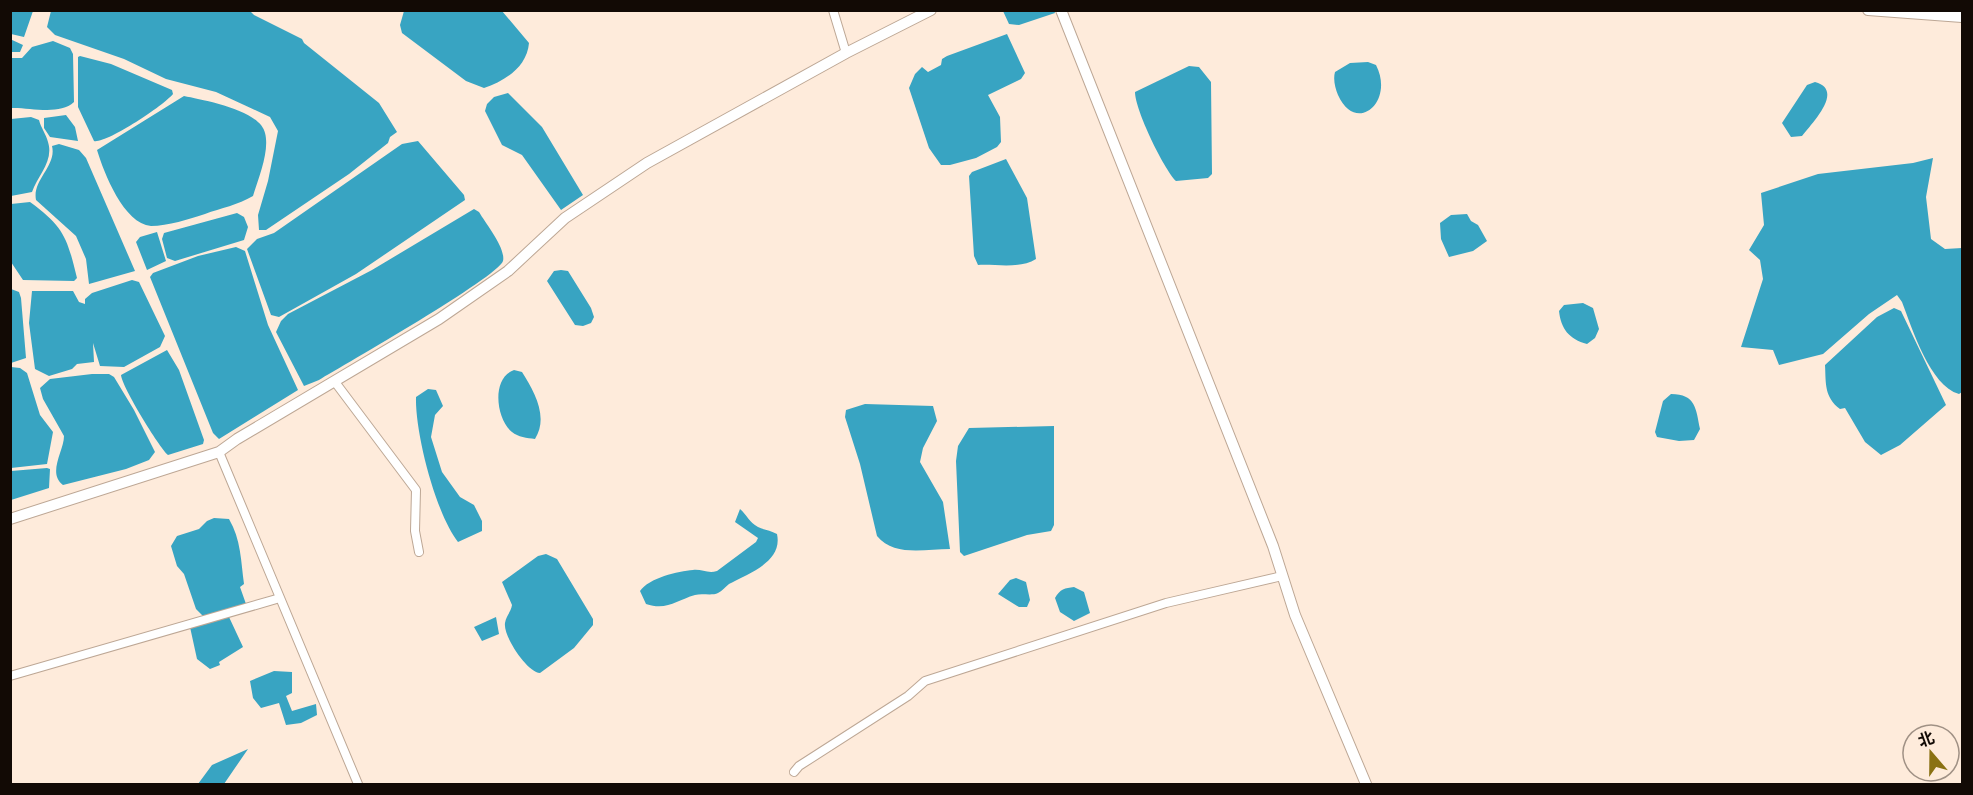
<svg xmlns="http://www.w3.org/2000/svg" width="1973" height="795" viewBox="0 0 1973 795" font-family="Cabin,'Noto Sans SC',sans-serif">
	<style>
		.water { fill: #38a4c2 }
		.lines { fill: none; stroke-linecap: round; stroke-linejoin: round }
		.minor-casing { stroke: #bda795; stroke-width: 10 }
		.tertiary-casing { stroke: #bda795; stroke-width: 12 }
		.minor { stroke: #fff; stroke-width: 8 }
		.tertiary { stroke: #fff; stroke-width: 10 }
	</style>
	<rect width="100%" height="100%" fill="#feebdb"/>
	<!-- water -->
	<path class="water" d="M11,10L33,11L24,37L11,34Z
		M1054,10L1055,13L1019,25L1009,24L1003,11Z
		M51,11H250L254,15L302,39L304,43L379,103L397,132L390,137L388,143L349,174L266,230H259L258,215L268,181L278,131L270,117L216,92L166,79L124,59L55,35L47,27Z
		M404,11H502L529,43C527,67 505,81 484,88L466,81L402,33L400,25Z
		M1007,34L1025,73L1021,79L988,95L1000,117L1001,142L997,147L976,158L950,165H941L929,148L909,88L915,74L922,67L928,72L941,65L942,59L947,56Z
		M10,39L23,45L20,52H11Z
		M53,41L70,48L73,54L74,102C59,116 29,107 11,108V58H22L32,47Z
		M80,56L111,64L172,90L173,94C163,106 106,144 94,141L78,107V57Z
		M1368,62L1376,65C1395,102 1356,135 1338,95C1335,88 1333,79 1335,72L1350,63Z
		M1189,66L1199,67L1211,82L1212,174L1208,178L1176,181C1164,169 1135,110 1135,92Z
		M1815,82C1845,90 1812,123 1802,136L1791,137L1782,123L1807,85Z
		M508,93L542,127L583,195L561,210L522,155L502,145L485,111L487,104L494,97Z
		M184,96C203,100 260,110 265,133C270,151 258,179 253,196C238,205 221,208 205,214C189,219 168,226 151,226C124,224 104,173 97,150Z
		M66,115L75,127L78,141L50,137L44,128V118Z
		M31,117L39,120C41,128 46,134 48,142C54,161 38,175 32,192L11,196V119Z
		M418,141L464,195L465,200L356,274L279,317L271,315L247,249L257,239L274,233L402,144Z
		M59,144L79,150L86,158L135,271L89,284L86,259L76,236L36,200C32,180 57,166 52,146Z
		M1933,158L1926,197L1931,239L1945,249L1962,248V392L1959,394C1930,386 1912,328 1902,302L1897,295L1869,314L1823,354L1779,365L1773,350L1741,347L1763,279L1760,260L1749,250L1764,225L1761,193L1818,174L1913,163Z
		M1006,159L1027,198L1036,259C1020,269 997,264 978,265L974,256L969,176L972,172Z
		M30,202C64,227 67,237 77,278L74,281L23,280L11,262V204Z
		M474,209L479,212C486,224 506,248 503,261C498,277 344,365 319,380L304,386L276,332L281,321L288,314L372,270Z
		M237,213L244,217L248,227L244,240L175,261L167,258L162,239L164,233Z
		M1467,214L1471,221L1478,225L1487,241L1473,251L1449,257L1441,239L1440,223L1451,215Z
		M157,232L166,261L147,270L136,242L140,237Z
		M236,247L245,251L268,325L298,390L219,439L213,433L150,277L153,273L198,256Z
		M561,270L568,271L591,308L594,317L591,323L583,326L575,325L547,281L554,271Z
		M132,280L139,282L165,336L160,347L124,367L100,366L93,343L94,362L77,364L72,369L49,376L35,369L29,323L32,291H73L79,302L85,304V299L92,293Z
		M11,289L19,292L21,298L26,358L11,363Z
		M1583,303L1593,308L1599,329L1595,338L1587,344C1569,339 1561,329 1559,311L1564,305Z
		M1894,308L1901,311L1946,405L1900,445L1881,455L1865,442L1845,408L1840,409C1824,397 1826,383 1825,365L1877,317Z
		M167,350L179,370L204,440L203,444L168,455C159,447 122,387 121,375Z
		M11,367L20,368L27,373L40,415L53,432L47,464L11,468Z
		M514,370L522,372C534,391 549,417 535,439C527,438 518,437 512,432C496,419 491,378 514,370Z
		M92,374H109L114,377L134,410L155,452L149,460L126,469L63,485C47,473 64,451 64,436L43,399L40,388L50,379Z
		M428,389L436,390L443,406L435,415L431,437L442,472L460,497L474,505L482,521V531L458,542C436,514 415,434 416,397Z
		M1671,394C1696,394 1696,409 1700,429L1694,440L1679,441L1657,437L1655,432L1663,401Z
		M865,404L933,406L937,421L923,448L920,462L943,502L950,549C925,549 894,557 877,536L860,464L845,417L846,410Z
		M1054,426V525L1051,531L1027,535L964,556L960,552L956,461L958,446L969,428Z
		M47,468L50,469L49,488L11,500V471Z
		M740,509C747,515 749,522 758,527C764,530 770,530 777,534C783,562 749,573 729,584C725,587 722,591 718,593C712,596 702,593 695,595C677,600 667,611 646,604L640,591C649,578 678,571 693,570C702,569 708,574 717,571L756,542L758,538L735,522Z
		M214,518L229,519C241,539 241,562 244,584L240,587L246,604L203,616L196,609L184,574L177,566L171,546L177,536L199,529L207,521Z
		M546,554L557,559L593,619V625L574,648L540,673C527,672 503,636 505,623C506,616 511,612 512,605L502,582L538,556Z
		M1016,578L1026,582L1030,600L1027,607H1019L998,594L1010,580Z
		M1074,587L1084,592L1090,613L1074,621L1060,612L1055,598C1060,589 1065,588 1074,587Z
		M229,617L243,647L219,662L220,665L210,669L197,659L190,627Z
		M496,617L499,634L482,641L474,627Z
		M274,671L292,672V693L286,696L292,711L316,704L317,715L301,723L286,725L279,703L261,708L253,698L250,681Z
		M248,749L224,784H198L212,765Z"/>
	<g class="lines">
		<!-- minor casing -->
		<g class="minor-casing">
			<path id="minor" d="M833,10L846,53
				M335,382L416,490L415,531L419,552
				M219,452L358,784
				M10,676L280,598
				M794,772L799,766L908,696L925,681L1166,603L1282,576"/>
		</g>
		<!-- tertiary casing -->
		<g class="tertiary-casing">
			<path id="tertiary" d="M1061,10L1273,546L1295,615L1366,784
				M1868,10L1962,17
				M10,519L219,452L237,439L439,319L508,271L565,218L647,163L846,53L931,10"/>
		</g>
		<!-- minor -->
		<use href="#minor" class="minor"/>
		<!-- tertiary -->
		<use href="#tertiary" class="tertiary"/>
	</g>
	<!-- border -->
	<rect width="1973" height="795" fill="none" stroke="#120a05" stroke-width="24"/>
	<!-- north arrow -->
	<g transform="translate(1931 753) rotate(340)"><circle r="28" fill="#feebdb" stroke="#a09185" stroke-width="1.5"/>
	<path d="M0-4.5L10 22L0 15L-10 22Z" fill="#8a7113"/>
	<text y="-9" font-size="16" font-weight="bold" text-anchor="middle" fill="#120a05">北</text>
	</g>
</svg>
